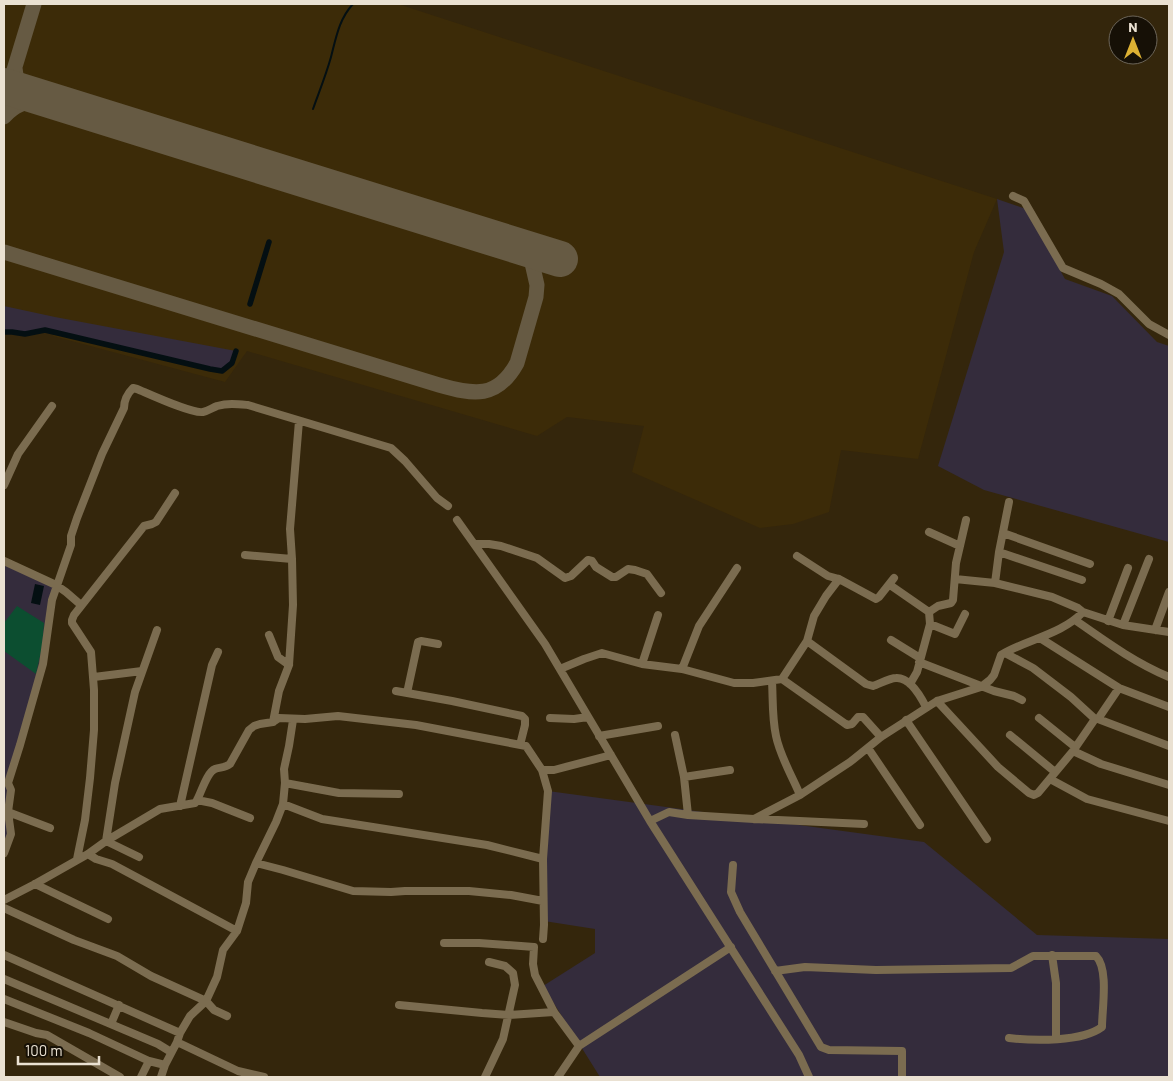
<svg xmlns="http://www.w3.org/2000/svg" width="1173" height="1081" viewBox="0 0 1173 1081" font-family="Barlow,sans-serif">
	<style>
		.built { fill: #3c2b08 }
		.industrial { fill: #342c3c }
		.green { fill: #0c4e30 }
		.water { fill: #040f12 }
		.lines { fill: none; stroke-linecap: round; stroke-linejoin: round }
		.stream { stroke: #040f12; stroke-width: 2 }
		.canal { stroke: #040f12; stroke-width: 5.5 }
		.taxiway { stroke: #665a43; stroke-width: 15 }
		.runway { stroke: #665a43; stroke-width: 36 }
		.minor { stroke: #7b6c50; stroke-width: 8 }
	</style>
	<rect width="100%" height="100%" fill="#34260c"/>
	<!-- built -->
	<path class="built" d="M4,4H398L997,199L974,252L918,459L841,450L829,512L793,524L760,528L632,472L644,426L567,417L537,436L247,351L225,382L53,336L56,326L4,306Z"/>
	<!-- industrial -->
	<path class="industrial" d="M997,199L1026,209L1065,279L1112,296L1157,342L1169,346V542L984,490L938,466L1004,252Z
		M4,306L55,317L236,351L232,363L222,371L210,369L45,330L25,334L12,332H4Z
		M4,561L56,585L46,639L10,776L11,834L6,842L4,841Z
		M548,791L924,842L1037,935L1169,939V1077H600L543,986L595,953V929L544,921Z"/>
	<!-- green -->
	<path class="green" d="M17,606L44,623L42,647L36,674L4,651V623Z"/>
	<!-- water -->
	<path class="water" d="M35,584L44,586L40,605L31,603Z"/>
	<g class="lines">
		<!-- stream -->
		<path class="stream" d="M313,109C319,92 326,75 331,57C336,38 339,19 353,4"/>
		<!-- canal -->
		<path class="canal" d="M250,304L269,242
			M4,332H12L25,334L45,330L210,369L222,371L232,363L236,351"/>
		<!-- taxiway -->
		<path class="taxiway" d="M15,68L17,82L26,93
			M4,103L34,4
			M4,117C15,104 29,100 46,99
			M4,252L439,385C474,395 497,399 517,363L536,297L537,285L532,263L523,251L518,246"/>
		<!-- runway -->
		<path class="runway" d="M4,86L560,259"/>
		<!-- minor -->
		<path class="minor" d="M1013,196L1024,201L1063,268L1101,284L1119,294L1149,324L1169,335
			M4,485L18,454L52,406
			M457,520L545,644L650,821L799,1055L809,1077
			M929,532L960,546
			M1003,533L1090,564
			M475,544H489L501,546L537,558L565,578L571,576L588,560L592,561L596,567L612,577H616L628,569L635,570L647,574L661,593
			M999,552L1082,580
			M245,555L292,559
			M797,556L828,576L839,579L876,599L879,597L894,578
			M4,561L56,585L66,592L81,605
			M955,579L995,583L1052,597L1078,608L1083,612
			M995,583L999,552L1009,502
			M890,585L929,612
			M1075,620C1105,641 1135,663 1169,677
			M1108,621L1128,568
			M930,624L955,634L965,614
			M1123,625L1149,559
			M1155,630L1169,592
			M269,635L278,657L289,665
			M1040,638L1119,688L1169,707
			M891,640L920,658
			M807,641L866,684L873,686C879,684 890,678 896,678C910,677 921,697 926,707
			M1005,653L1033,668L1071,697L1095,719
			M919,662L994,691L1014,696L1022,700
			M642,664L658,615
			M560,669L584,659L602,653L642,664L682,669L734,683H753L782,679L807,641L814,616L826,596L839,579
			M682,669L699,626L737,568
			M94,677L142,671
			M782,679L847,725L852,724L858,717H863L881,737
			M772,681C773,699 772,718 776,736C780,756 792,776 800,795
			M910,684L917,672L930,624L929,612L938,606L951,603L953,600L956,563L966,520
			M396,691L452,701L522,716L525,719V725L520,745
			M407,693L418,642L421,641L438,644
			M937,701L998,767L1029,793L1034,795L1038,793L1073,751L1095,719H1098L1119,688
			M550,718L574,719L588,717
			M1039,718L1075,747
			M1098,719L1169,746
			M906,720L987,839
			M273,722L279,691L289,665L293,605L292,559L290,529L299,421
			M675,735L684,777L688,815
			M1010,735L1055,772
			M599,736L658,726
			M868,748L920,825
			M1073,751L1101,764L1169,785
			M542,770H554L611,755
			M684,777L730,770
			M1050,779L1087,799L1169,821
			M285,783L339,793L399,794
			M197,800L212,803L250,818
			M283,804L322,819L487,845L543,859
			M180,806L212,665L218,652
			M8,812L50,828
			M754,819L800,795L850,762L881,737L937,701L981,687L990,680L994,675L1001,655C1027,639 1061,635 1083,612L1123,625L1169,632
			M650,821L669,812L688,815L754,819L864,824
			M4,853L11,834L8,812L11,790L8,783L20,745L43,664L52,600L71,545V536L77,518L102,454L124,408C124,401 127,394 133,388L137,389C149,394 192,414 203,412C208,411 212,408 217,406C228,403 237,404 248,405L391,448L405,461L437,498L448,506
			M88,854L96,859L112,864L237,931
			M139,857L106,841L115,783L135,692L157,630
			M77,859L85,820L90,778L94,730V690L91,652L72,623V620L74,615L144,526L152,524L156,522L175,493
			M256,863L283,870L353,891L391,892L405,891H469L511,895L543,901
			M733,865L731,892L740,912L821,1047L829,1050L902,1051V1077
			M35,884L108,919
			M4,900L35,884L88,854L106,841L160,809L195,803L197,800C201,793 207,772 215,769C220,767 225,768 230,764L249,730L254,726L260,724L273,722L279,718L305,719L338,716L416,725L526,746L542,770L548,791L543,859L544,925L543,939
			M4,908L74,940L117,956L151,976L206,1001L214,1010L227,1016
			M444,943H479L534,947L533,964L535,975L554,1012L579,1046
			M4,955L180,1033
			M1052,955L1056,983V1038
			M775,971L805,967L876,970L1011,968L1033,956H1096C1109,969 1102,1009 1102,1027C1082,1042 1034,1041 1009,1038
			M4,979L158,1044L171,1052
			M4,999L89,1033L149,1061L165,1065
			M399,1005L482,1013L509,1015L554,1012
			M4,1022L36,1033L47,1035L120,1077
			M111,1024L119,1005
			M177,1042L238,1071L264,1077
			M141,1077L149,1061
			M161,1077L165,1065L177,1042L180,1033L190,1016L206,1001L217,977L223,950L237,931L246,903L248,882L256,863L276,822L283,804L285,783L284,769L289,746L293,720
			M485,1077L503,1039L515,985L513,973L505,966L489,962
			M558,1077L579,1046L731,947"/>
	</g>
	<!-- border -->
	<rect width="1173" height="1081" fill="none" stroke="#eae1d2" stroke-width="10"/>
	<!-- north arrow -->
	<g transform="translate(1133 40)"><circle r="24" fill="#161006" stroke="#6b6458"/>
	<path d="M0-4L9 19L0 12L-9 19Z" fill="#ddb133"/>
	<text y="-8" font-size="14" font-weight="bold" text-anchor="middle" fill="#eae1d2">N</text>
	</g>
	<!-- scale -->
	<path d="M18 1056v8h81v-8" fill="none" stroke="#eae1d2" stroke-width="2.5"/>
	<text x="25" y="1056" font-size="15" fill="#eae1d2" stroke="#161006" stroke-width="4" paint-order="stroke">100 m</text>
</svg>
